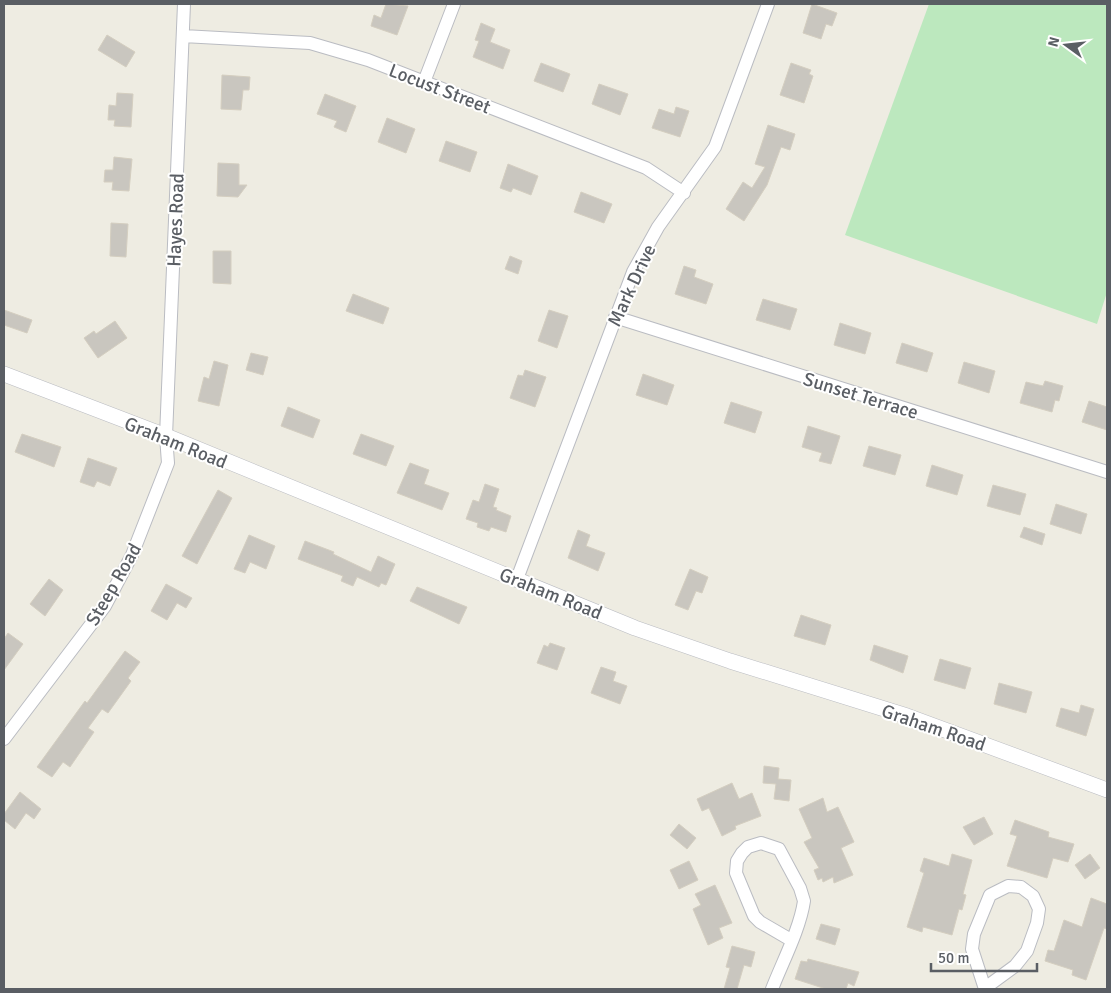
<svg xmlns="http://www.w3.org/2000/svg" width="1111" height="993" viewBox="0 0 1111 993" font-family="Signika,sans-serif">
	<style>
		.green { fill: #bce8be }
		.building { fill: #c9c6bf; stroke: #d4cec0 }
		.lines { fill: none; stroke-linecap: round; stroke-linejoin: round }
		.minor-casing { stroke: #babcc2; stroke-width: 14 }
		.tertiary-casing { stroke: #babcc2; stroke-width: 16 }
		.minor { stroke: #fff; stroke-width: 12 }
		.tertiary { stroke: #fff; stroke-width: 15 }
		.labels { text-anchor: middle; stroke-width: 4; stroke-linejoin: round; paint-order: stroke }
		.street-label { font-size: 19px; fill: #5a5e64; stroke: #fff }
	</style>
	<rect width="100%" height="100%" fill="#eeece2"/>
	<!-- green -->
	<path class="green" d="M929,4H1107V292L1097,324L845,235Z"/>
	<!-- building -->
	<path class="building" d="M386,4L408,6L397,35L371,26L374,15L381,18Z
		M812,4L837,13L832,26L826,24L821,39L803,33Z
		M481,23L495,29L490,42L510,50L503,69L473,57L479,41L475,40Z
		M107,35L135,52L126,67L98,50Z
		M541,63L570,74L563,92L534,81Z
		M791,63L811,70L809,74L813,76L804,103L780,95Z
		M222,75L250,77L249,90H243L241,110L221,109Z
		M599,84L628,94L620,115L592,104Z
		M117,93L133,94L131,127L114,126L115,120H108L109,105L116,106Z
		M325,94L356,106L346,132L334,127L337,121L317,114Z
		M676,107L689,111L680,137L652,128L659,109L674,114Z
		M387,118L415,129L406,153L378,142Z
		M768,125L795,134L790,150L781,147L767,185L744,221L726,209L743,182L752,188L765,167L755,164Z
		M446,141L477,152L470,172L439,161Z
		M114,157L132,159L129,191L112,190L113,182H104L105,170H113Z
		M218,163L239,164V185H247L238,197L217,196Z
		M508,164L538,176L531,195L513,188L511,192L500,188Z
		M581,192L612,204L604,223L574,212Z
		M111,223L128,224L126,257L110,256Z
		M213,251H231V284L213,283Z
		M510,256L522,261L518,274L505,269Z
		M684,266L696,270L694,277L713,284L706,304L675,294Z
		M353,294L389,308L383,324L346,311Z
		M763,299L797,309L790,330L756,320Z
		M4,310L32,320L27,333L4,325Z
		M549,310L568,316L557,348L538,341Z
		M115,321L127,338L98,358L84,338L94,331L96,334Z
		M840,323L871,333L865,354L834,345Z
		M902,343L933,353L927,372L896,363Z
		M251,353L268,357L263,375L246,370Z
		M214,361L228,365L219,406L198,401L204,377L209,379Z
		M964,362L995,371L989,393L958,383Z
		M525,370L546,377L535,407L510,398L518,375L523,376Z
		M643,374L674,385L667,405L636,395Z
		M1045,381L1063,386L1059,401L1055,400L1052,412L1020,403L1026,382L1043,386Z
		M1089,401L1107,407V430L1082,422Z
		M731,402L762,412L755,433L724,423Z
		M288,407L320,420L313,438L281,426Z
		M808,426L840,436L831,464L819,461L822,453L802,447Z
		M22,434L61,447L54,467L15,452Z
		M361,434L394,446L386,466L353,454Z
		M869,446L901,455L895,475L863,466Z
		M88,458L117,468L110,486L97,481L94,487L80,482Z
		M410,463L429,470L424,484L449,493L442,510L397,493Z
		M932,465L963,475L957,495L926,486Z
		M485,484L499,489L493,507L497,508L496,510L511,516L506,532L491,527L489,531L477,527L478,523L466,519L473,500L479,502Z
		M993,485L1026,494L1020,515L987,506Z
		M218,490L232,498L197,564L182,556Z
		M1056,504L1087,514L1081,534L1050,524Z
		M1024,527L1045,534L1042,545L1020,537Z
		M578,530L590,535L586,546L605,553L598,571L568,558Z
		M249,535L275,546L266,569L250,562L245,573L234,569Z
		M305,541L334,552L333,554L371,572L378,556L395,564L386,585L381,583L379,587L357,577L353,586L341,581L343,576L298,559Z
		M690,569L708,577L702,593L696,591L688,610L675,605Z
		M49,579L63,590L45,616L30,604Z
		M166,584L192,598L186,608L177,603L167,620L151,611Z
		M417,587L467,607L459,624L410,601Z
		M801,615L831,625L825,645L794,636Z
		M8,633L23,644L4,670V639Z
		M550,643L565,648L557,670L537,663L544,645L548,647Z
		M874,645L908,656L903,673L870,660Z
		M125,651L140,662L128,678L131,681L108,713L102,709L88,728L94,732L70,767L63,762L52,777L37,767L85,701L87,703Z
		M940,659L971,668L965,689L934,680Z
		M601,667L616,672L613,681L627,686L620,704L591,693Z
		M999,683L1032,692L1026,713L994,704Z
		M1081,705L1094,709L1086,736L1056,726L1061,708L1079,713Z
		M764,766L779,768L778,779L791,780L789,801L774,799L776,784L763,783Z
		M732,783L739,799L752,793L761,816L735,826L736,829L722,836L709,808L702,811L697,799Z
		M20,792L41,809L34,819L26,813L15,829L4,820V814Z
		M823,798L827,812L838,807L854,842L841,848L853,875L834,883L833,877L823,882L822,878L818,880L814,870L819,868L804,842L812,838L799,809Z
		M984,817L993,834L974,845L963,827Z
		M1015,820L1049,832L1048,837L1074,844L1068,862L1053,858L1047,878L1007,866L1017,836L1010,834Z
		M679,824L696,838L687,849L670,835Z
		M952,854L972,860L963,894L966,895L962,910L959,909L952,935L923,927L922,932L907,927L924,873L920,871L924,858L949,866Z
		M1090,854L1100,868L1085,879L1075,865Z
		M689,861L698,880L679,889L670,870Z
		M715,885L732,923L719,928L723,938L708,945L693,909L701,905L695,894Z
		M1091,898L1107,904V929L1104,928L1086,980L1072,975L1073,970L1045,961L1048,950L1054,951L1064,920L1082,927Z
		M821,924L840,929L835,945L816,939Z
		M732,946L755,952L751,967L744,965L737,989H724L730,968L726,967Z
		M808,959L859,972L854,986L848,983L846,989H826L795,979L801,961L807,962Z"/>
	<g class="lines">
		<!-- minor casing -->
		<g class="minor-casing">
			<path id="minor" d="M183,36L310,43L368,60L646,168L684,193
				M424,82L454,4
				M615,317L1107,472
				M517,579L633,272L658,227L715,147L768,4
				M4,739L105,606L132,555L168,463L166,436L184,4
				M985,988L1015,966L1027,951L1037,923L1039,909L1033,896L1021,887L1008,886L990,895L974,934L972,949L985,989
				M772,989C782,963 800,929 804,901L800,888L779,849L761,843L748,847L742,853L737,861L736,873L754,916L760,922L791,940"/>
		</g>
		<!-- tertiary casing -->
		<g class="tertiary-casing">
			<path id="tertiary" d="M4,374L166,436L635,628L730,661L907,716L1107,790"/>
		</g>
		<!-- minor -->
		<use href="#minor" class="minor"/>
		<!-- tertiary -->
		<use href="#tertiary" class="tertiary"/>
	</g>
	<g class="labels">
		<!-- street labels -->
		<g class="street-label">
			<text transform="translate(440 88) rotate(21)" y="7">Locust Street</text>
			<text transform="translate(175 220) rotate(-88)" y="7">Hayes Road</text>
			<text transform="translate(631 285) rotate(-65)" y="7">Mark Drive</text>
			<text transform="translate(861 395) rotate(17)" y="7">Sunset Terrace</text>
			<text transform="translate(176 442) rotate(22)" y="7">Graham Road</text>
			<text transform="translate(113 584) rotate(-60)" y="7">Steep Road</text>
			<text transform="translate(551 593) rotate(22)" y="7">Graham Road</text>
			<text transform="translate(934 727) rotate(19)" y="7">Graham Road</text>
		</g>
	</g>
	<!-- border -->
	<rect width="1111" height="993" fill="none" stroke="#5a5e64" stroke-width="10"/>
	<!-- north arrow -->
	<g transform="translate(1066 45) rotate(285)" stroke="#ffffff" stroke-width="4" paint-order="stroke">
	<path d="M0-4L9 19L0 12L-9 19Z" fill="#5a5e64"/>
	<text y="-8" font-size="14" font-weight="bold" text-anchor="middle" fill="#5a5e64">N</text>
	</g>
	<!-- scale -->
	<path d="M931 963v8h106v-8" fill="none" stroke="#5a5e64" stroke-width="2.5"/>
	<text x="938" y="963" font-size="15" fill="#5a5e64" stroke="#ffffff" stroke-width="4" paint-order="stroke">50 m</text>
</svg>
